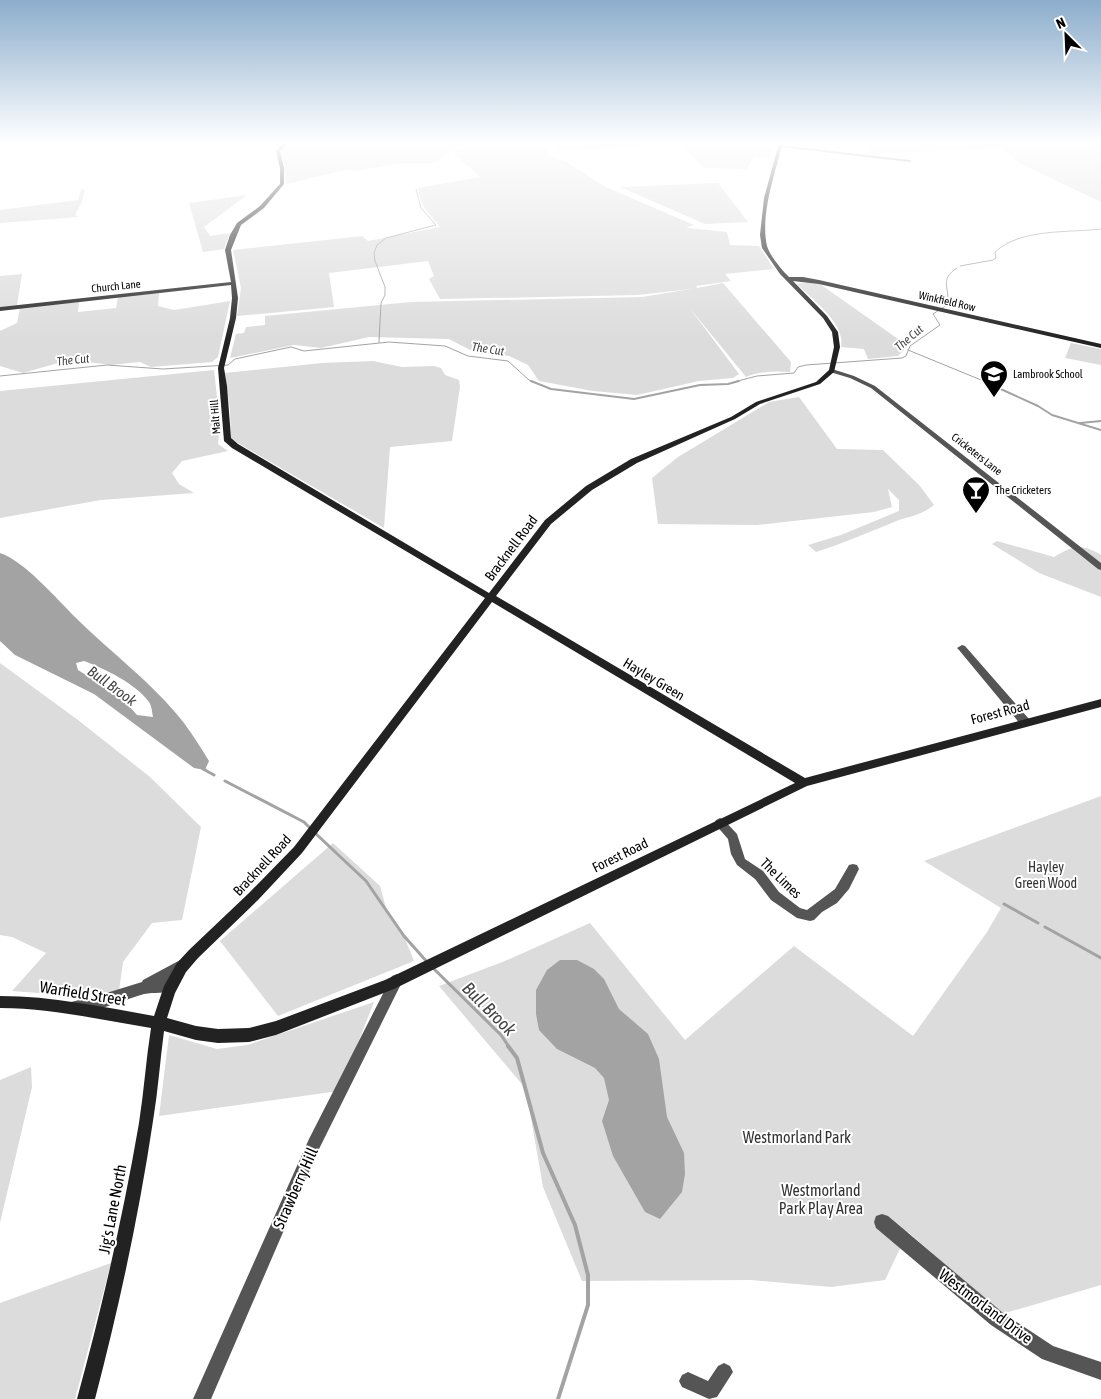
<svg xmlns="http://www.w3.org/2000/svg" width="1101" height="1399" viewBox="0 0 1101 1399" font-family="'Asap Condensed',sans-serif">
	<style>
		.green { fill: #dcdcdc }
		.water { fill: #a3a3a3; fill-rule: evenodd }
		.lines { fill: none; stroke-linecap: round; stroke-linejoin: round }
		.stream-far4 { stroke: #a3a3a3; stroke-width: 1 }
		.stream-far3 { stroke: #a3a3a3; stroke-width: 2 }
		.stream-far2 { stroke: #a3a3a3; stroke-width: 2.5 }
		.stream-far1 { stroke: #a3a3a3; stroke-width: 3 }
		.stream { stroke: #a3a3a3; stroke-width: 4 }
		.street { fill: #555; fill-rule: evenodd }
		.secondary { fill: #222; fill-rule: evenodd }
		.labels { text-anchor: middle; stroke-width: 4; stroke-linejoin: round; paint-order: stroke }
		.far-street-label { font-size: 11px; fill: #000; stroke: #fff }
		.far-poi-label { font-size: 11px; fill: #000; stroke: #fff; text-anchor: start }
		.far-water-label { font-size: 12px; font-style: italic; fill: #444; stroke: #fff }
		.street-label { font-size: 14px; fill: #000; stroke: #fff }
		.park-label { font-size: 14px; fill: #333; stroke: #fff }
		.water-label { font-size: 15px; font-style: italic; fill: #444; stroke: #fff }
		.near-street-label { font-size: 16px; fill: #000; stroke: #fff }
		.near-park-label { font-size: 16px; fill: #333; stroke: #fff }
		.near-water-label { font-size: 18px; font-style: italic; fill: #444; stroke: #fff }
	</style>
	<rect width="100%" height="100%" fill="#fff"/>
	<!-- green -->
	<path class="green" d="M306,143H466L433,163H405L354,171L350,169L286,184L283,160L279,150L281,147Z
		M471,143H539L551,155L566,162L606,187L694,225L687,227L688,228L727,232L730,245L759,246L774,269L725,274L731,281L696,286L697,288L723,283L791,362L790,372C775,371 759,371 746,377L689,307L739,374L733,378L699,381L637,395L593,391L539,381L528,365L509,356L476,353L449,339L369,337L321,348L294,345L230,358L236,334L244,333L246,327L265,325V316L411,302L642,297L691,289L638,295L440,299L429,279L434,276L428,261L329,273L334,307L237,316L241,288L233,250L362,236L368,241L440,227C429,212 421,209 418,188L481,177L452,153Z
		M553,143H639L642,146L559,151Z
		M680,143H746V145L773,148L770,157L754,156L747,169L704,168Z
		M848,143H1084L1097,149L1101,148V202L1021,164L1000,148L870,154V145H850Z
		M718,183L748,222L705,224L620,187Z
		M81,189L85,190L82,202L75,215L79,217L0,223V210L78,200Z
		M247,195L204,227L210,236L230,233L224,249L203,252L189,203Z
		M22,274L17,305L0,307V276Z
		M809,282L820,284L908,346L898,356L868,359L864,349L841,347C846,324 812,299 797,284Z
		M159,293L158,306L174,310L230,301L218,357L212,362L151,367L140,362L111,365L80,361H65L23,373L0,366V331L17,323L20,308L79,302L78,312L116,308L118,297Z
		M1071,343L1101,349V365L1065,358Z
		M373,361L402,367L434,366L441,368L445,375L459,380L460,387L452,441L390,447L384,528L231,439L230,410L225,373L322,363Z
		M214,370L220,423L218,444L228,451L182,461L172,473L179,484L194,493L101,500L0,518V391Z
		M799,397L837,449L883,450L920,486L934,505C923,514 912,516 899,520C871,531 845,543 816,552L808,545L841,535L899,511V500L888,489L892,507L874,512L757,525L658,524L652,478L678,457L769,402Z
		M997,541L1054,557C1072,546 1082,543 1101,555V597L1039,573L992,544Z
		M0,663L78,720L150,777L201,827L182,920L152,923L123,962L119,991L76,996L12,991L46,953L12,937L0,935Z
		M1101,796V1285L1002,1314L908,1232L885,1280L831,1287L751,1280L582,1281L543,1187L526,1089L439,986L505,961L590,923L685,1040L794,946L913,1036L987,932L1001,908L924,861Z
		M333,843L380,886L388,915L404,936L414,961L278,1016L220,941Z
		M374,1002L339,1091L159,1116L169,1035L217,1049L247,1045Z
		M31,1067L32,1087L0,1223V1080Z
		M111,1263L75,1399H0V1303Z"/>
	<!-- water -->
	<path class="water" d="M0,553C23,560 57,599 75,617C110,652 153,683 184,723C193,735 201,748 209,761L205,770L194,768L94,694L15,655L0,641ZM84,661C105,669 135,683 149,702C152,706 152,713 153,717L137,715L121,697L78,670L76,663Z
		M560,960H577L594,969L604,979L619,1009L648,1034L659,1059L667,1117L684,1153L685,1174L682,1192L660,1219L645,1212L613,1156L602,1121L609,1100L604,1078L595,1068L557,1049L539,1030L536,1014V990L547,970Z"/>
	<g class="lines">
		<!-- stream-far4 -->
		<path class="stream-far4" d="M960,266L993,260L996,258L995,252C1021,228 1068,233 1101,229
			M379,342L381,303L385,295V287L375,261L374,253L377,245L386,238L436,225L421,208L416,189
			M908,350L986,382
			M0,376L107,365L163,369L228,365L235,359L291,347L304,351L389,342L445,346L468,356L508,361L529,380L534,382
			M734,382L757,376L794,373L798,367L806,365L902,358L906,356L910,346L940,325L933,314L947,305C951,288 938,280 957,268"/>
		<!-- stream-far3 -->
		<path class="stream-far3" d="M531,381L551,389L634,399L700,385L728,384L739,381
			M983,381L1038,406L1052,415L1101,430
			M1080,423L1101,421"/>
		<!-- stream-far2 -->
		<path class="stream-far2" d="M202,768L206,770"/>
		<!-- stream-far1 -->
		<path class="stream-far1" d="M203,769L214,775
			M225,781L304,822L310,828
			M314,832L366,881L404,936L428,963
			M1004,904L1038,923
			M1045,927L1101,958
			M432,967L501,1035L509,1047"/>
		<!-- stream -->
		<path class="stream" d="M508,1046L517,1058L543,1153L575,1225L588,1275V1305L558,1399"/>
		<!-- street -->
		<path class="street" d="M779,145L910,160L912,161L910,162L780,147Z
			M832,369L854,376L875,386L1101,563V570L1098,569L871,388L850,378L830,372L829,371Z
			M962,645L965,646L1029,719L1030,722L1029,725H1021L959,650L957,648Z
			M720,818L724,820L737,834L745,859L763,871L779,892L800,908L807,910L835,889L849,865L853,864L857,865L859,869L849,889L837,903L822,912L814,920L810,921L797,918L771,900L755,879L737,865L731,854L728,839L714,823L716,820Z
			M184,958L189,960L190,964L189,968L168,980L175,982L177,986L175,990C165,994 154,992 144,994C125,999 88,1017 71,1010L69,1006L71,1002L100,995L142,982L143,980Z
			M397,974L402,976L403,980L319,1149L211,1399H193L309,1139L392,976Z
			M882,1214L888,1216L1003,1313L1053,1346L1101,1362V1380L1042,1359L991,1325L876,1228L874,1222L876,1216Z
			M724,1363L730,1366L733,1372L717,1397L709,1399L682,1387L679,1381L682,1375L688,1372L708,1381L718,1366Z"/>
		<!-- secondary -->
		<path class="secondary" d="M284,143H288L280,151L284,168V184L264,208L241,225L231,250L238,298L236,318L224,368L227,386L231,438L238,444L489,593L545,520L586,486L631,459L731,417L756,402L816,382L829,370L834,347L832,332L823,318L780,274L762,248L760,235L764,198L779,143H783C775,172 760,216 767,246C770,256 782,270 789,277H803L819,280L1101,344V348L819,284L793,281L827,316L838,332L840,347L834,372L820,384L760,404L735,419L637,463L592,490L551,524L496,596L805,778L1101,699V707L807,786L394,989L276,1035L249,1042L218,1043L196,1040L164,1031C160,1061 158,1091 153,1121C139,1215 119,1307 95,1399H77C102,1308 123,1216 139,1123C144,1091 146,1059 151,1028C101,1020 51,1008 0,1008V996C52,996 103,1007 154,1016L164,986L177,963L189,950L249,893L294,847L485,598L232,448L224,441L218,368L230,318L232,298L231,285L0,311V307L231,282L225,250L230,235L237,223L260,206L280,184V168L276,151ZM492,602L795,783L385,980L276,1021L249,1028L218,1029L196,1026L167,1018L175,993L186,972L198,958L258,900L302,853Z"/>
	</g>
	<!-- sky -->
	<linearGradient id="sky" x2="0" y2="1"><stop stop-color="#8cadcc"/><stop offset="0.42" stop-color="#fff"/><stop offset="1" stop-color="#fff" stop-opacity="0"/></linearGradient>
	<rect width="1101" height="339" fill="url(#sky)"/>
	<!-- icons -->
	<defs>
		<g id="school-pin" transform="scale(1.4375)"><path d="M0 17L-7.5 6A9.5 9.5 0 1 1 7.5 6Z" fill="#000" stroke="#fff"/><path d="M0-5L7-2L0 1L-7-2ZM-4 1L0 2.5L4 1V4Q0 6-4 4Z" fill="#fff"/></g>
		<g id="bar-pin" transform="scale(1.4375)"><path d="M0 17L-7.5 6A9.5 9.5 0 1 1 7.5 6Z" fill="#000" stroke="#fff"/><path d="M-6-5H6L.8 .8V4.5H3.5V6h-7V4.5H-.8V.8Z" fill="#fff"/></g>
	</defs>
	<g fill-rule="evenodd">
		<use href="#school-pin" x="994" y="374"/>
		<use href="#bar-pin" x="976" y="490"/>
	</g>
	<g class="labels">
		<!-- far-street labels -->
		<g class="far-street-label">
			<text transform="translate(116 286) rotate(-6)" y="4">Church Lane</text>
			<text transform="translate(947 301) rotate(13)" y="4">Winkfield Row</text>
			<text transform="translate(215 417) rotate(-94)" y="4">Malt Hill</text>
			<text transform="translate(977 454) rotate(38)" y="4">Cricketers Lane</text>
		</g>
		<!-- far-poi labels -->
		<g class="far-poi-label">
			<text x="1013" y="378">Lambrook School</text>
			<text x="995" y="494">The Cricketers</text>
		</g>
		<!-- far-water labels -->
		<g class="far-water-label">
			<text transform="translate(909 338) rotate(-40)" y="4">The Cut</text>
			<text transform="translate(488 349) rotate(9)" y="4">The Cut</text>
			<text transform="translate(73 360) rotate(-6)" y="4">The Cut</text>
		</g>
		<!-- street labels -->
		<g class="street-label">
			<text transform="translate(511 548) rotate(-53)" y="5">Bracknell Road</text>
			<text transform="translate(654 679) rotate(31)" y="5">Hayley Green</text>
			<text transform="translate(1000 712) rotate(-15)" y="5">Forest Road</text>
			<text transform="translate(620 855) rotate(-26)" y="5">Forest Road</text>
			<text transform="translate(262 865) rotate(-47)" y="5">Bracknell Road</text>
			<text transform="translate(781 878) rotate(44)" y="5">The Limes</text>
		</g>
		<!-- park labels -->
		<g class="park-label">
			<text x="1046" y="872">Hayley<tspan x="1046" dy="16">Green Wood</tspan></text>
		</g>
		<!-- water labels -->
		<g class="water-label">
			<text transform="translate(112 686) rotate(36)" y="5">Bull Brook</text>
		</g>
		<!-- near-street labels -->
		<g class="near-street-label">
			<text transform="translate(83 993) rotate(9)" y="6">Warfield Street</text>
			<text transform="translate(295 1188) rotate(-66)" y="6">Strawberry Hill</text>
			<text transform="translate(112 1209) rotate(-79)" y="6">Jig's Lane North</text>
			<text transform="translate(986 1306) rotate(37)" y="6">Westmorland Drive</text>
		</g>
		<!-- near-park labels -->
		<g class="near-park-label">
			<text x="797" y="1143">Westmorland Park</text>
			<text x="821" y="1196">Westmorland<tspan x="821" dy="18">Park Play Area</tspan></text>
		</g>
		<!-- near-water labels -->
		<g class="near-water-label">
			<text transform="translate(489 1009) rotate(45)" y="6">Bull Brook</text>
		</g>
	</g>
	<!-- north arrow -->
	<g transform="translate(1066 35) rotate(336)" stroke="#ffffff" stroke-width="4" paint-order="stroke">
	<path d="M0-4L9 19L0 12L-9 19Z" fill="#000000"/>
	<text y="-8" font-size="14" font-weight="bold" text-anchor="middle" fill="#000000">N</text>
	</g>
</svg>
